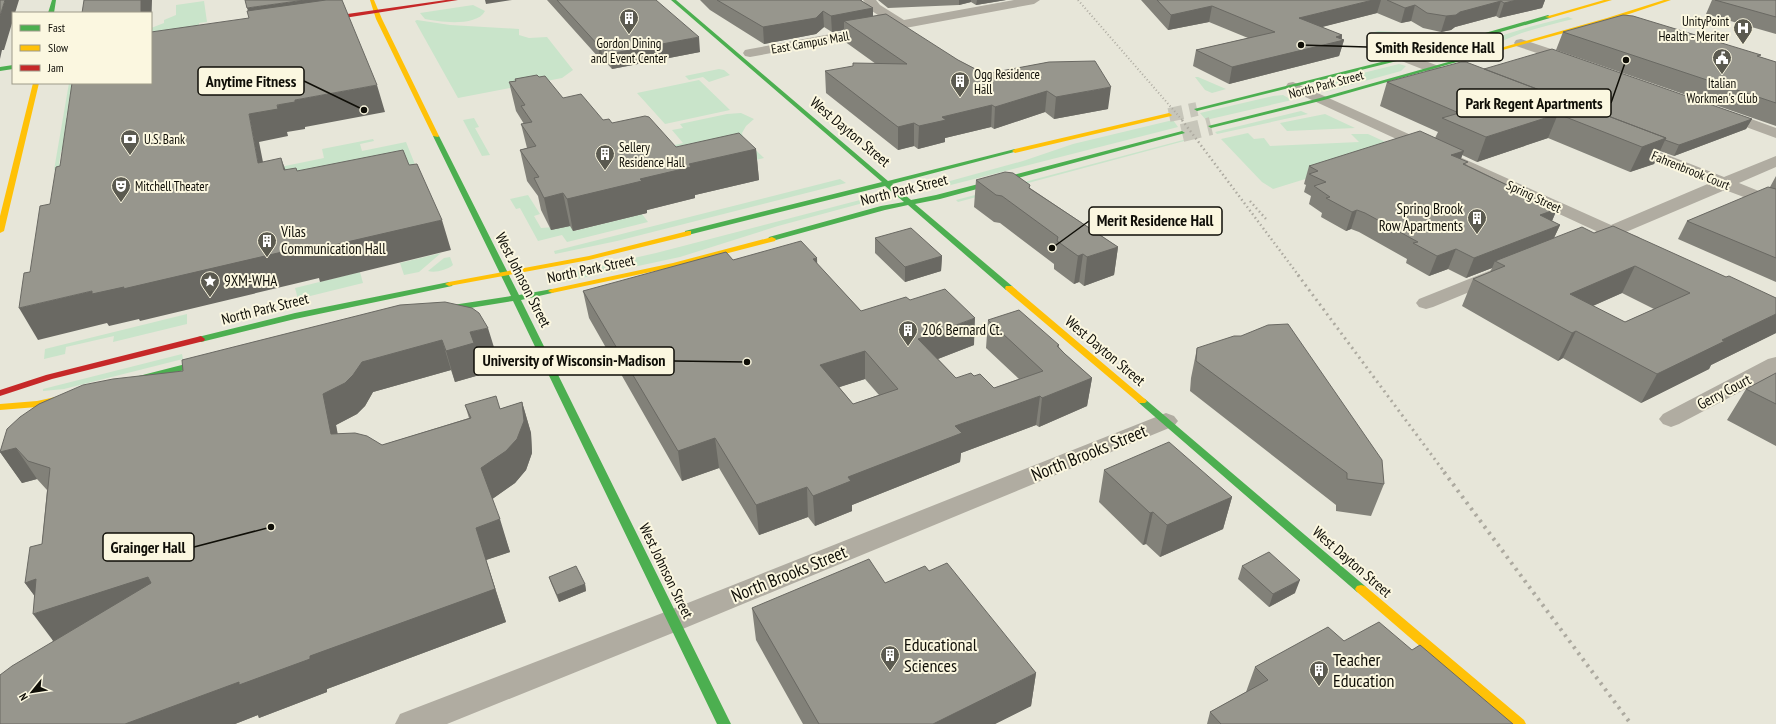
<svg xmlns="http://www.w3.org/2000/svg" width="1776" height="724" viewBox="0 0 1776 724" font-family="'PT Sans Narrow',sans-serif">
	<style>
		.green { fill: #c9e4ca }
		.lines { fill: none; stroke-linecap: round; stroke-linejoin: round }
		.primary-tunnel-far1 { stroke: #c7c6ba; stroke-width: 14; stroke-dasharray: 14 7; stroke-linecap: butt }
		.primary-tunnel { stroke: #c7c6ba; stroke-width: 18; stroke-dasharray: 18 8; stroke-linecap: butt }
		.street { fill: #b0aca1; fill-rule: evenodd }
		.fast { fill: #4caf50; fill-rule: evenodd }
		.slow { fill: #ffc107; fill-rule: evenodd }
		.jam { fill: #c62828; fill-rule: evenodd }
		.rail-far3 { stroke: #adaaa0; stroke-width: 2; stroke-dasharray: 1 2.5; stroke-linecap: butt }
		.rail-far2 { stroke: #adaaa0; stroke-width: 2.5; stroke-dasharray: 1.5 3; stroke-linecap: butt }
		.rail-far1 { stroke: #adaaa0; stroke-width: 3; stroke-dasharray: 2 4; stroke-linecap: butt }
		.rail { stroke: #adaaa0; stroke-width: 4; stroke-dasharray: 2.5 5; stroke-linecap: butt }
		.wall { fill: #828179; fill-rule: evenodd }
		.shaded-wall { fill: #6a6963 }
		.building { fill: #97968d; stroke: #6a6963; fill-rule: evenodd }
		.labels { text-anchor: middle; stroke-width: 4; stroke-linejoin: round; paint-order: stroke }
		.far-poi-label { font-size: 13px; fill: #0f0e07; stroke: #fbf7e0; text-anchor: start }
		.far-street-label { font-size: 13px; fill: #0f0e07; stroke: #fbf7e0 }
		.street-label { font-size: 15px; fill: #0f0e07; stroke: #fbf7e0 }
		.poi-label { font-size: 15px; fill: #0f0e07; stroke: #fbf7e0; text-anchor: start }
		.near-street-label { font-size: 18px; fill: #0f0e07; stroke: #fbf7e0 }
		.near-poi-label { font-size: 18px; fill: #0f0e07; stroke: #fbf7e0; text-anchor: start }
		.leader { fill: none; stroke: #0f0e07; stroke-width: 1.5 }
		.callout-dot { fill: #0f0e07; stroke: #fbf7e0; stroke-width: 1.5 }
		.callout { fill: #fbf7e0; stroke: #0f0e07; stroke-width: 1.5 }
		.callout-label { font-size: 16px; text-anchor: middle; font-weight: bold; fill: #0f0e07 }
	</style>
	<rect width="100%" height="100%" fill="#e7e6d9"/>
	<!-- green -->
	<path class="green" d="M204,1L207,22L199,23V27L151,34V28L164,23V20L176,15V5Z
		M473,5L485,11C477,27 439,22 425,19L420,13Z
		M1568,17L1573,19C1557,23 1540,27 1525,32C1502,39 1456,66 1433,57L1529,27Z
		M417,20L450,25L519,29V35L529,38L547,37L573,70L562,78L458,98L415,21Z
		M1378,31L1398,32L1419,39L1392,46L1370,36L1371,33Z
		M1399,64L1406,66L1401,71L1325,92L1322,90L1323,86L1331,81Z
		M719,69L724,70L730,75L709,82L703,77L689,80L685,76Z
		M1195,77H1198L1226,89L1212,93L1205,90Z
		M699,80L730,110L665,124L637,93Z
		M69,83H72L78,89L71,90L70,97H76L75,100L69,101L68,109L73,108V111L67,112L66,118L71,117L66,150L61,151L59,164L65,163L64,168L54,170Z
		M1283,95L1292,100L1206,120L1200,113L1273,96Z
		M1301,111L1308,114L1217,134L1215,132Z
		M741,113L754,119L746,126L742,133L743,138L764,158L678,179L667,147L683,143L672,130L683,128L680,124L727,114Z
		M1325,114L1355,128L1287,131L1280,123Z
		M474,118L479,127L475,128L490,155L482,156L463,120Z
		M1173,120L1178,127L943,187L936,189L932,186L1023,161L1073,144Z
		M1248,133L1254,139L1264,138L1270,146L1359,142L1351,134H1368L1392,145L1328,172L1273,189L1262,182L1221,139Z
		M373,139L374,141L360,144L362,151L406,142L426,192L284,183L280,167L324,158L322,149Z
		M1187,139L1188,140L958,202L956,200Z
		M840,179L846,183L617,241L555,254L554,251Z
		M528,195L540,214L534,216L541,228L570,226L574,231L642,214L648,222L567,242L562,235L538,241L520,208L516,209L510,199Z
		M860,200L863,203L778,226L680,257L563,282L559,275L656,253Z
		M441,253L419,272L404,275L400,263Z
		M450,257L453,265C447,270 435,273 428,271L444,258Z
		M360,272L363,283L298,299L295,288Z
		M187,314V324L113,342L114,336L66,347L65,354L44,359L45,349Z
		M182,354L183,359L64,389L43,391V389Z"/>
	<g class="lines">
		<!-- primary-tunnel-far1 -->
		<path class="primary-tunnel-far1" d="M1169,115L1197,109"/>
		<!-- primary-tunnel -->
		<path class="primary-tunnel" d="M1182,133L1211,126"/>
		<!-- street -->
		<path class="street" d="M863,0H876L880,5L904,20L1014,0H1040L1034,4L750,57L745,56L743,53L745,50L750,49L890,23L872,11Z
			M1521,39L1578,58L1580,61L1578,64L1573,65L1516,46L1514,43L1516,40Z
			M1404,53L1460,74L1462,77L1460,80H1450L1399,60L1397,57L1399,54Z
			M1293,82L1611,225L1710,183L1623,148L1621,145L1623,142L1629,140L1724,177L1776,156V167L1739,183L1776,198V209L1725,190L1626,232L1639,237L1641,241L1639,245C1627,248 1621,241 1610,238C1607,237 1602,238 1597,237L1595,233L1596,231L1288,89L1286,86L1288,83Z
			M1721,108L1776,128V138L1716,116L1713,113L1716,110Z
			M1499,267L1506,269L1509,273L1506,277L1433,307L1426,309L1419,307L1416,303L1419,299Z
			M1776,357V373L1679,424L1671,427L1663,424L1659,419L1663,414L1768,359Z
			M1166,413L1174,416L1178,421L1174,426L685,628L447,724H395L400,714L665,612Z"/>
		<!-- fast -->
		<path class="fast" d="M52,0H56L54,13H48Z
			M671,0H676L888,181L1015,149L1018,151L892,184L911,200L936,195L1182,131L1185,133L940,199L915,204L1012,286L1013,288L1009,290H1006L908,205L885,210L772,241L768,239L769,237L881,206L904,202L885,186L688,235H685V231L882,182Z
			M1548,15L1551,17L1550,18L1409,58L1197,111L1194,109L1405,56Z
			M1466,57L1471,58L1324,100L1211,128L1208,126L1320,98Z
			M13,65V69L0,71V67Z
			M436,134L439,136L519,295L552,289L556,291L552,293L521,300L731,724H717L513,301L433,314L429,311L433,308L511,296L433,136Z
			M449,282L453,284L452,286L295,319L201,342L197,339L198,337L295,313Z
			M213,357L216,358L217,360L216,362L130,384L125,381L127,379Z
			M1142,398L1145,399L1365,586L1367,589L1365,592L1361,593L1357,592L1139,403L1137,401L1139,399Z"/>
		<!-- slow -->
		<path class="slow" d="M370,0H374L382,19L439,136L438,137L433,136L376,19Z
			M1604,0H1612L1550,18L1545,17Z
			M1664,0H1671L1611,20L1470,59L1465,58L1607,18Z
			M33,83H39L4,231L0,233V216Z
			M1169,113L1172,115L1171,116L1015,153L1012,151L1015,149Z
			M688,231H691V235L589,260L449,286L445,284L449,282L589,256Z
			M772,237L776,239L775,241L674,267L552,293L548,291L552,289L673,263Z
			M1006,286H1012L1145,399L1147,401L1145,403H1139L1006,290L1005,288Z
			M69,394L72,395L74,397L72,399L37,407L0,410V404L37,401Z
			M1361,585L1365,586L1524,720L1526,724H1510L1357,592L1355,589L1357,586Z"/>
		<!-- jam -->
		<path class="jam" d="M446,0H458L319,22L316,20L319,18Z
			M201,336L205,339L204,341L52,379L0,396V390L46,375Z"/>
		<!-- rail-far3 -->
		<path class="rail-far3" d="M1078,0L1183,121"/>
		<!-- rail-far2 -->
		<path class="rail-far2" d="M1182,120L1299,276
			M1250,201L1266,219"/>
		<!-- rail-far1 -->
		<path class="rail-far1" d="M1298,275L1445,473"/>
		<!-- rail -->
		<path class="rail" d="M1444,472L1631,724"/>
	</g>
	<!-- wall -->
	<path class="wall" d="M547,0H656L700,52L612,69L603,59H600Z
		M700,0H862V1L873,8V16L985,74L1049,62L1108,109L1054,119L1045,112L994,129L991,127L945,138V142L918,149L914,146L898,150L826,93L825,71L876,64L844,41V30L832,32L824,27L816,34L764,44L710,10Z
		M878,0H1006L976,5L971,2L959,5L888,8Z
		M1141,0H1545L1542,8L1499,18L1496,16L1455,27L1451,30L1441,32L1423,28L1411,21L1401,23L1377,13L1321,27L1342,35V39L1344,40L1339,56L1229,84L1193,66L1196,50L1248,38L1209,22L1168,30Z
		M1712,0H1776V34L1706,14Z
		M1563,32L1760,57L1776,62V126L1556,50Z
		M1484,69L1752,119L1746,129L1674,156L1660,151L1654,164L1630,172L1548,138L1477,162L1462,155L1461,159L1467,165L1557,209L1552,221L1560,225L1554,238L1594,233L1726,277L1776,298V333L1711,365L1709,369L1641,403L1563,358L1558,361L1462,306L1473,279L1490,272L1492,268L1466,278L1448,269L1429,276L1406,263L1407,259L1359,232L1351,229L1346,231L1321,217L1322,213L1309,204L1311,196L1304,192L1306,185L1304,184L1309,166L1435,138L1438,132L1380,106L1387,82ZM1622,293L1654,309L1625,322L1593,306Z
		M539,77L563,98L603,120L612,123L676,147L756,149L759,180L695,195V198L647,210V213L573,231L570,226L551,230L541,210L538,196L527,181L520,150L527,148L521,124H524L516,111L509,82L515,81V79Z
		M1776,176V282L1678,239L1687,221L1770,187Z
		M976,180L1030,188L1118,247L1114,275L1084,286L1079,282L1074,284L1054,269V264L1000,223L994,222L974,207Z
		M875,238L942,256L941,271L905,282L875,253Z
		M817,258V264L861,311L910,300L974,345L938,359L956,378L974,376L994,388L1019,379L986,348L988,320L1059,345V347L1065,354L1092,378L1087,406L1039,427L1036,425L961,453L960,462L852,505V511L815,526L808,517L759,535L719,468L682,481L589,318L583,291L733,260ZM865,379L879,395L853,404L839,387Z
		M400,305L497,357L479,362L483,374L455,382L451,370L373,392L365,406L357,414L336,425L337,434L382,445L469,418L465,405L500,409L522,402L531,433L532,453L526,470L515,483L492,499L510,552L486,560L506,622L327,689V692L259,718L258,715L235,724H0L53,641L34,595L25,583L42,544L47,490L37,479L22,483L0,452L183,371Z
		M1197,348L1384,484L1371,516L1336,511V505L1190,391L1191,378Z
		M1776,373V446L1727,420L1746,389Z
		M1104,470L1232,497L1223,529L1160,557L1146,544L1143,545L1099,502Z
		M1242,566L1295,593L1269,607L1238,579Z
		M929,571L1036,673L1031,706L995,724H803L756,640L752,608L885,583Z
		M549,577L585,584L586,591L559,602L551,583Z
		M1344,641L1412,650L1513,724H1207L1210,712L1246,692L1255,667Z"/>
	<!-- shaded-wall -->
	<path class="shaded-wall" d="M5,0H19L15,13H13V20L4,50H2L0,59V16Z
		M141,0H152L151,33V13H141Z
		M305,0H341L253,24L247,8Z
		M485,0H512L486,4Z
		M959,0H971V2L959,5Z
		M977,0H1006L976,5Z
		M1373,0H1381L1377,13L1295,34L1299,18Z
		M1517,0H1545L1542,8L1499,18L1504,3Z
		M1501,1L1496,16L1455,27L1451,30L1441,32L1446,16L1460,12Z
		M1415,5L1411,21L1401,23L1405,8Z
		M1212,6L1209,22L1168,30L1171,15Z
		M873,8V25L844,21V30L832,32L831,16Z
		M823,11L824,27L816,34L764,44L763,27Z
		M1342,35L1341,40H1344L1339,56L1229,84L1232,67Z
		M699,37L700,52L612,69L609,54Z
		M600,44L603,59H600L598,45Z
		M377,85L385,112L305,127V129L287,132L288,136L259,142L269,192L258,163L249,114L295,100Z
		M1111,87L1108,109L1054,119L1056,97Z
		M1047,91L1045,112L994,129L995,107Z
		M992,105L991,127L945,138V142L918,149L919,126L942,117Z
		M1558,114L1548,138L1477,162L1486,137Z
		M1752,119L1746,129L1674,156L1679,145Z
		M914,123V146L898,150V127Z
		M1666,138L1654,164L1630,172L1642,147Z
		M756,149L759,180L695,195V198L647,210V213L573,231L567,199L689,164Z
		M1464,151L1457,168L1451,155Z
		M281,158L292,187L284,170Z
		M563,193L570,226L551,230L544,198Z
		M1557,209L1549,228L1540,215Z
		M1357,210L1351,229L1346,231L1352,212Z
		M442,220L451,250L320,282L319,278L140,321L139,319L109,326L107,323L38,340L19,308L92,291L308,246Z
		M1560,225L1551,244L1495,261L1492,268L1466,278L1474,258Z
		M1118,247L1114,275L1084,286L1087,257Z
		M1456,249L1448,269L1429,276L1437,256Z
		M1083,254L1079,282L1074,284L1078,256Z
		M942,256L941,271L905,282V267Z
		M817,258L818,284L813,259Z
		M1635,266L1622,293L1558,321L1570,294Z
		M1776,314V333L1711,365L1709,369L1641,403L1657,374L1722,340Z
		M975,318L974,345L917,367L918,339Z
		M488,328L497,357L479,362L483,374L455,382L446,351L470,332Z
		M1576,331L1563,358L1558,361L1572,333Z
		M442,340L451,370L373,392L365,406L357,414L336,425L344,465L331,434L323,394L362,362Z
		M865,351V379L821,393L820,365Z
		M1092,378L1087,406L1039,427L1042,398Z
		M1040,396L1036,425L961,453L960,462L852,505V511L815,526L813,496L848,477L955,426Z
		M522,402L531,433L532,453L526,470L515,483L491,500L481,468Z
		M715,438L719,468L682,481L678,451Z
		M16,448L37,479L22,483L0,452Z
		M807,487L808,517L759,535L756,505Z
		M1232,497L1223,529L1160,557L1167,525Z
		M1153,512L1146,544L1143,545L1150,513Z
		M500,519L510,552L486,560L506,622L327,689V692L259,718L258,715L235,724H125L310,656L476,528Z
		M148,577L168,609L57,646L33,614L45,610L25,583L36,579Z
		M1300,580L1295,593L1269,607L1273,594Z
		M585,584L586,591L559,602L557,595Z
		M1036,673L1031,706L995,724H933Z"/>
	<!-- building -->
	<path class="building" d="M0,0H5L0,16Z
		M84,0H141V13H82Z
		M245,0H305L247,8Z
		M326,0H342L377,85L295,100V102L277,105L278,109L249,114L258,163L281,158L284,170L296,168L297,171L403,150L409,165L417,164L442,220L308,251V246L123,289L124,287L92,294V291L19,308L24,273L30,272L40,206L50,204L56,167L60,166L72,83H151V32L249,18L247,11Z
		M557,0H656L699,37L609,54L600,44L598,45Z
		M717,0H860L873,8L831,16L823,11L816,18L763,27Z
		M1157,0H1373L1299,18L1342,35L1336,37L1344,40L1232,67L1196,50L1275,32L1212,6L1171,15Z
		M1387,0H1517L1504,3L1501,1L1460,12L1456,15L1446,16L1427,13L1415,5L1405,8Z
		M1715,0H1776V17Z
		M886,14L958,60L985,74L1049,62L1095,61L1111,87L1056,97L1047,91L995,107L992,105L942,117L946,120L919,126L914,123L898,127L825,71L853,66V63L907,64L844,21Z
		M1623,15L1633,16L1761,55L1757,56L1776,62V103L1563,32Z
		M1552,49L1752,119L1679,145L1665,140L1666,138L1484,69Z
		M1461,62H1466L1666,138L1642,147L1558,114L1486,137L1442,118L1459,113L1387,82Z
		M537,75L539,77L545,76L563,98L581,94L603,120L609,119L612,123L645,116L649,117L676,147L739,133L756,149L689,164L691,167L640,179L642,181L567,199L563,193L544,198L534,178L539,177L520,150L536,146L521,124L532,122L521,106L525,105L509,82L516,81L515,79Z
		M1420,131L1464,151L1451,155L1468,162L1463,164L1557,209L1540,215L1560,225L1474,258L1456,249L1437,256L1413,243L1418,242L1365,213L1357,210L1352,212L1326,198L1330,197L1314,186L1326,182L1309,174L1318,171L1309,166Z
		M1005,172L1013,173L1030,185L1029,188L1118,247L1087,257L1083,254L1078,256L1057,241L1058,237L1002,196L996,195L976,180Z
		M1768,187L1776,189V258L1687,221Z
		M1613,226L1726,277L1729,276L1776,298V314L1722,340L1725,341L1657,374L1576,331L1572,333L1473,279L1505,266L1495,261L1582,227L1594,233ZM1635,266L1690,293L1625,322L1570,294Z
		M911,228L942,256L905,267L875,238Z
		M801,241L817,258L813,259L861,311L906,297L910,300L945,289L975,318L918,339L956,378L971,373L974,376L980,374L994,388L1043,371L988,320L1019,310L1059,345L1057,346L1065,354L1092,378L1042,398L1040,396L955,426L962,433L848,477L851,481L813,496L807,487L756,505L715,438L678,451L583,291L726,252L733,260ZM865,351L898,389L853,404L820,365Z
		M445,302L472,308L479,313L488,328L470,332L474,343L446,351L442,340L362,362L353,375L345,383L323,394L331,434L355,433L367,436L382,445L471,418L465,405L496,396L500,409L522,402L524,421L517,439L506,451L481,468L500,519L476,528L495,589L310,656V659L239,685V682L125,724H0V675L12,666L151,583L148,577L33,614L36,579L25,583L30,547L42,544L50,468L28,461L16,448L0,452L7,429L20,417L39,404L83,385L113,379L183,371L182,360L400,305Z
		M1288,324L1382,460L1384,484L1347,479V473L1196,361L1197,348L1234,336H1241L1268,325Z
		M1776,373V404L1746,389Z
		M1169,442L1232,497L1167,525L1153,512L1150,513L1104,470Z
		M1269,552L1300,580L1273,594L1242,566Z
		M869,559L885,583L925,566L929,571L947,563L1036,673L933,724H819L752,608Z
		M576,566L585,584L557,595L549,577Z
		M1379,622L1412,650L1420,645L1513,724H1221L1210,712L1268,680L1255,667L1328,627L1344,641Z"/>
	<!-- icons -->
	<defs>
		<g id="building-pin" transform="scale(1)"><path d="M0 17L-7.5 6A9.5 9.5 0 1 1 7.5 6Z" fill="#5b5a50" stroke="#fbf7e0"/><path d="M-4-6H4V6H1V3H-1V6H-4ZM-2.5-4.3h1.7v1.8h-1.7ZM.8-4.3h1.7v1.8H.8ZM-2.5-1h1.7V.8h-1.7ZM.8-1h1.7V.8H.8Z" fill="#fff"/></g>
		<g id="hospital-pin" transform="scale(1)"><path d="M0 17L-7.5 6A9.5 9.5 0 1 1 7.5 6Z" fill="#5b5a50" stroke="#fbf7e0"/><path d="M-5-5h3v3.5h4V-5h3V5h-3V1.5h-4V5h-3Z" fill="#fff"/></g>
		<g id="civic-pin" transform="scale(1)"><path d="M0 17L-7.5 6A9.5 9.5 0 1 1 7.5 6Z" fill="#5b5a50" stroke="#fbf7e0"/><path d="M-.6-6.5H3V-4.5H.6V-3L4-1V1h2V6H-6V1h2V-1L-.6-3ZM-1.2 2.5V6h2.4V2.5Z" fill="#fff"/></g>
		<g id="bank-pin" transform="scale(1)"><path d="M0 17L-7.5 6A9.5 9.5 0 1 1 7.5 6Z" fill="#5b5a50" stroke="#fbf7e0"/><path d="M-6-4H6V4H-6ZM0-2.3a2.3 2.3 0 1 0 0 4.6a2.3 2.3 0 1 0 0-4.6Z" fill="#fff"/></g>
		<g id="theatre-pin" transform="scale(1)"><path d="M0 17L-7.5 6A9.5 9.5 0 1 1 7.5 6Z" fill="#5b5a50" stroke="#fbf7e0"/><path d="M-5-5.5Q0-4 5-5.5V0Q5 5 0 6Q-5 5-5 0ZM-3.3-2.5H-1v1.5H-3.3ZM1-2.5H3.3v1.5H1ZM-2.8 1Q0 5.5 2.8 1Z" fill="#fff"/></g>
		<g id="sight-pin" transform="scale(1)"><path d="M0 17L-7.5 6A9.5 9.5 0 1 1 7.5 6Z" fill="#5b5a50" stroke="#fbf7e0"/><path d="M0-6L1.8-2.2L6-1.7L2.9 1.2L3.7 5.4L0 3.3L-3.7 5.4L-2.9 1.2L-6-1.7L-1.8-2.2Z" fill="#fff"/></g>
	</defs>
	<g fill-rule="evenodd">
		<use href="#building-pin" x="629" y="18"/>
		<use href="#hospital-pin" x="1743" y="28"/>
		<use href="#civic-pin" x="1722" y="58"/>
		<use href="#building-pin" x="960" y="81"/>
		<use href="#bank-pin" x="130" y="139"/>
		<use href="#building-pin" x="605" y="154"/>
		<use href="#theatre-pin" x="121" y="186"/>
		<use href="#building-pin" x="1477" y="218"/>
		<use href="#building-pin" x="267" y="241"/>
		<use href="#sight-pin" x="210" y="281"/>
		<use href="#building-pin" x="908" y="330"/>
		<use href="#building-pin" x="890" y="655"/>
		<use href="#building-pin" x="1319" y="670"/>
	</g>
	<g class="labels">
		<!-- far-poi labels -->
		<g class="far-poi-label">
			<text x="1729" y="26" text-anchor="end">UnityPoint<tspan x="1729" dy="15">Health - Meriter</tspan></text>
			<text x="629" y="48" text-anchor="middle">Gordon Dining<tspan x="629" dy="15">and Event Center</tspan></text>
			<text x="974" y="79">Ogg Residence<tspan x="974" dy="15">Hall</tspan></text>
			<text x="1722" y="88" text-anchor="middle">Italian<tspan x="1722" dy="15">Workmen's Club</tspan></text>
			<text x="144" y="144">U.S. Bank</text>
			<text x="619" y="152">Sellery<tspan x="619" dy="15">Residence Hall</tspan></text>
			<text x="135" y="191">Mitchell Theater</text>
		</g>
		<!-- far-street labels -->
		<g class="far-street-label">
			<text transform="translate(810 42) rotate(-10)" y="5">East Campus Mall</text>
			<text transform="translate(1326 84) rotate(-15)" y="5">North Park Street</text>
			<text transform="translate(1691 170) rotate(22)" y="5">Fahrenbrook Court</text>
			<text transform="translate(1534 196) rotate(25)" y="5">Spring Street</text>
		</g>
		<!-- street labels -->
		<g class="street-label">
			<text transform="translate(850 132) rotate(40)" y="5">West Dayton Street</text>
			<text transform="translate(904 190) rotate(-14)" y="5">North Park Street</text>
			<text transform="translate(591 269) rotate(-12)" y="5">North Park Street</text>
			<text transform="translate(523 280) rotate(63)" y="5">West Johnson Street</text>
			<text transform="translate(265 309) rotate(-14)" y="5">North Park Street</text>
			<text transform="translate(1105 351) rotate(40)" y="5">West Dayton Street</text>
			<text transform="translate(1724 392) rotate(-28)" y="5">Gerry Court</text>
			<text transform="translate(1352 562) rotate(41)" y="5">West Dayton Street</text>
			<text transform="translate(666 571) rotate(64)" y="5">West Johnson Street</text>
		</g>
		<!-- poi labels -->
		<g class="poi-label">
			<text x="1463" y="214" text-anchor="end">Spring Brook<tspan x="1463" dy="17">Row Apartments</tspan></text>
			<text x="281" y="237">Vilas<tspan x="281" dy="17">Communication Hall</tspan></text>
			<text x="224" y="286">9XM-WHA</text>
			<text x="922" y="335">206 Bernard Ct.</text>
		</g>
		<!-- near-street labels -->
		<g class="near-street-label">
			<text transform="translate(1089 453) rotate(-22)" y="6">North Brooks Street</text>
			<text transform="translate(789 574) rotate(-22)" y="6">North Brooks Street</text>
		</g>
		<!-- near-poi labels -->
		<g class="near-poi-label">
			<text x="904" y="651">Educational<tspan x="904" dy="21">Sciences</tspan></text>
			<text x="1333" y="666">Teacher<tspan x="1333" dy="21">Education</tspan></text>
		</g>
	</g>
	<!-- callouts -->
	<path class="leader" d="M1301 45L1367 47M364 110L304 81M1626 60L1611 103M1052 248L1089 221M747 362L674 361M271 527L194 547"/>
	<g class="callout-dot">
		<circle cx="1301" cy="45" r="4"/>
		<circle cx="364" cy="110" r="4"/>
		<circle cx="1626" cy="60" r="4"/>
		<circle cx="1052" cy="248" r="4"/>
		<circle cx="747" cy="362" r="4"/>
		<circle cx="271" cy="527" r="4"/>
	</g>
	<g class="callout">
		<rect x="1367" y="33" width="136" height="28" rx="4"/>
		<rect x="198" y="67" width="106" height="28" rx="4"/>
		<rect x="1457" y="89" width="154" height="28" rx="4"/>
		<rect x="1089" y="207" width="133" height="28" rx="4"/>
		<rect x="474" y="347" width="200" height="28" rx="4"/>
		<rect x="103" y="533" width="91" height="28" rx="4"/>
	</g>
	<g class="callout-label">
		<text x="1435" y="53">Smith Residence Hall</text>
		<text x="251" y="87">Anytime Fitness</text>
		<text x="1534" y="109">Park Regent Apartments</text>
		<text x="1155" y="226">Merit Residence Hall</text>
		<text x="574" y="366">University of Wisconsin-Madison</text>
		<text x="148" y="553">Grainger Hall</text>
	</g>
	<!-- legend -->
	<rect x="12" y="12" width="140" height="72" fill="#fbf7e0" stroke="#9d9a89"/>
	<rect x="20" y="25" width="20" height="6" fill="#4caf50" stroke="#9d9a89"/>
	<text x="48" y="32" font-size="12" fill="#0f0e07">Fast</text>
	<rect x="20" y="45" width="20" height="6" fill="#ffc107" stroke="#9d9a89"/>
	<text x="48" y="52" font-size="12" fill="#0f0e07">Slow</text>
	<rect x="20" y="65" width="20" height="6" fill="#c62828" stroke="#9d9a89"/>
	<text x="48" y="72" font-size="12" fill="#0f0e07">Jam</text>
	<!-- north arrow -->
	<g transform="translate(32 692) rotate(240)" stroke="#fbf7e0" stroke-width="3" paint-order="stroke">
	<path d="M0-3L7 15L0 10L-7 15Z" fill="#0f0e07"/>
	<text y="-6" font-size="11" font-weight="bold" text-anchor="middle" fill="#0f0e07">N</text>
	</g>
</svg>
